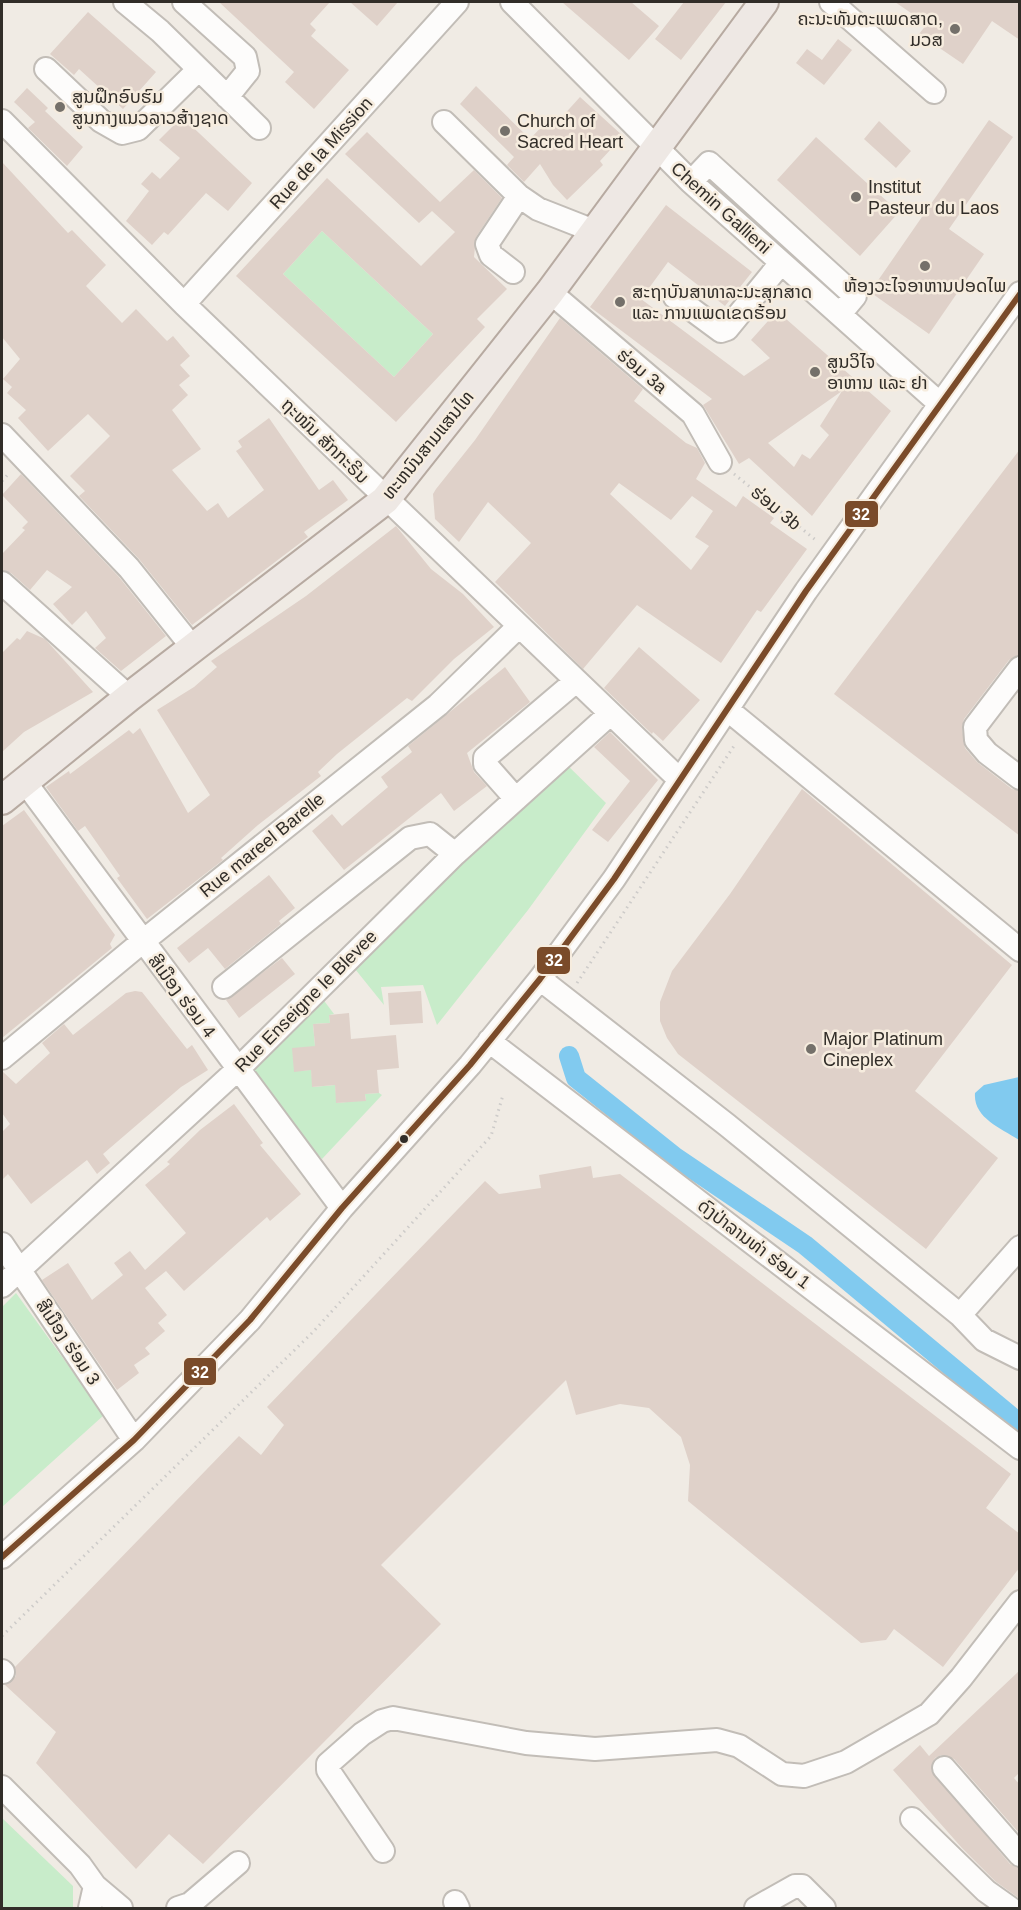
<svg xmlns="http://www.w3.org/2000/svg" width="1021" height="1910" viewBox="0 0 1021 1910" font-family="Helvetica,'Noto Sans Lao',sans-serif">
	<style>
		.green { fill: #c8ecca }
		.water { fill: #81caef }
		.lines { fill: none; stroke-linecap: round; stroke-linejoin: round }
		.canal { stroke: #81caef; stroke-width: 20 }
		.building { fill: #dfd1c9; fill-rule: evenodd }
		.minor-casing { stroke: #c2bdb7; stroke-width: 26 }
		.major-casing { stroke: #b7aaa1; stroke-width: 32 }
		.path { stroke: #cdcbc9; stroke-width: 3; stroke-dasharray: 1.5 4.5; stroke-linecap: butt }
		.minor { stroke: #fdfcfb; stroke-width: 22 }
		.major { stroke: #eee8e4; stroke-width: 28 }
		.bus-1-casing { stroke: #f6ecde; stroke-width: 10 }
		.bus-1 { stroke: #7a4b2a; stroke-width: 6 }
		.poi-dot { fill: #74706a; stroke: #f6ecde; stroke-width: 2 }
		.bus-dot { fill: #312d28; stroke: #f6ecde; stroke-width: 2 }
		.labels { text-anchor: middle; stroke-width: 5; stroke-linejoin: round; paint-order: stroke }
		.poi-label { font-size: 18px; fill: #312d28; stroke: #f6ecde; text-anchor: start }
		.street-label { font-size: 18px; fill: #312d28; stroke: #f6ecde }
		.line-badge { stroke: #f6ecde; stroke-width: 2 }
		.badge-label { font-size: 16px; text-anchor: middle; font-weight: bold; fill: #fff }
	</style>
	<rect width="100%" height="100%" fill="#f0ebe4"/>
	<!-- green -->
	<path class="green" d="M322,231L433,334L394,377L283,274Z
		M563,761L606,803L528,910L437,1025L423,985L381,987L384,1005L355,969Z
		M319,994L334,1014L329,1015L330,1023L313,1024L315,1046L294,1071L311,1070L313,1087L335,1085L337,1103L366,1100L365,1094L379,1093L382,1095L322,1159L246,1072Z
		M16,1293L104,1415L2,1507V1307Z
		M2,1818L73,1886V1908H2Z"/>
	<!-- water -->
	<path class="water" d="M1019,1077V1140C1001,1128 973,1118 975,1093L984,1085Z"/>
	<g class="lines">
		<!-- canal -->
		<path class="canal" d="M569,1056L576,1078L675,1157L805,1245L1020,1424"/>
	</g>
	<!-- building -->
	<path class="building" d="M219,2H330L310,24L316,30L311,36L349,70L314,109L285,82L294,72Z
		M350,2H398L377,26Z
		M562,2H631L659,26L629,60Z
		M684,2H726L681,60L655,39Z
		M895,2H1020V40L992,21L963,64L919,34L927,24Z
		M88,12L156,72L123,109L79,69L74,75L50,54Z
		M838,39L852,50L824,85L796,63L807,49L822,60Z
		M476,86L530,139L545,123L551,129L580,97L623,136L600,161L603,165L567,200L553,185L540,164L524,182L507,165L514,157L460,104Z
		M27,88L48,108L45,111L83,147L67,166L28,128L35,122L14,102Z
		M182,117L252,183L228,211L206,193L168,235L164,232L152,245L126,221L149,191L141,184L152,172L160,179L180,158L159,140Z
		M989,120L1013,137L949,229L984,254L929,334L870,292Z
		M879,121L911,151L896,168L864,139Z
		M367,132L440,202L474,170L502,198L476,237L474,257L507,289L477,319L485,327L396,422L236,276L327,178L421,266L455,232L432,211L419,223L345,154ZM322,231L433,334L394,377L283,274Z
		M816,137L899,212L860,256L777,180Z
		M2,162L68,233L72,230L106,265L86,286L122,323L136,309L167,341L173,336L190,356L180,365L190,376L179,385L188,395L172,410L201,449L172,470L207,511L218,503L228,518L264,490L236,451L242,447L238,441L269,418L319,490L333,480L348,500L304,532L308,537L192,625L139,559L79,496L85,491L70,476L110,436L88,414L48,451L18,418L26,410L7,393L12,387L3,379L20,359L2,337Z
		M666,205L752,272L725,306L668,262L641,299L744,376L770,358L751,340L777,311L891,411L812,516L749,458L739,464L703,405L712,399L590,307ZM842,391L820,426L829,435L810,459L802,454L794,467L768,443Z
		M560,318L643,389L634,401L686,443L697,448L705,463L696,479L736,507L743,496L774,518L770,523L807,549L761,612L757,610L721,663L637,605L583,669L495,582L531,543L488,502L459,542L435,519L433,494L436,489L475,440ZM619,483L671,520L692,496L713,511L695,537L709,546L691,570L610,494Z
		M1020,449V655L1009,660L964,719L962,728L965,748L977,762L1012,789L1020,791V836L834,694Z
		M21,474L119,577L166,636L121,671L95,648L106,638L86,611L72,625L53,604L72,587L47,570L30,590L11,573L2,570V554L25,530L22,528L28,522L2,495Z
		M396,526L431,569L463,594L494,627L454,659L412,701L407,698L337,754L318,772L321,776L258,825L221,858L223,860L147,919L117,878L120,876L85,826L78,831L46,787L69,771L70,774L129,730L133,734L140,728L188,813L210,795L157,710L194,687L217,667L211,661L306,596Z
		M27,631L45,639L93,692L24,732L2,752V653L17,638L20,640Z
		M639,647L700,700L663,741L653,732L652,734L604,688Z
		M505,667L530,702L467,753L474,772L487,786L454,811L441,793L344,870L312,831L332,814L342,826L388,787L381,777L412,752L408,746Z
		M610,732L658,780L608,842L592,830L630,781L594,747Z
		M802,789L1012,965L915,1091L998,1158L926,1249L678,1054L667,1038L660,1021V1002L672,971L730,894Z
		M24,810L115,935L110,944L112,948L2,1038V826Z
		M269,875L295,908L279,921L281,924L225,969L208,948L189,963L177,948Z
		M282,958L295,974L239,1018L226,1000Z
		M135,991L142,992L187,1049L192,1045L208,1070L181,1087L103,1154L110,1163L97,1174L87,1160L31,1204L8,1174L2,1180V1132L10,1124L2,1113V1071L16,1084L50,1053L42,1043L64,1024L73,1035L126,993Z
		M421,991L423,1023L390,1025L388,993Z
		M349,1013L351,1039L396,1035L399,1068L377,1070L379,1093L365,1094L366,1101L336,1103L335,1085L312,1087L311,1070L294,1072L292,1048L315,1046L313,1024L330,1023L329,1015Z
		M234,1104L263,1143L260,1145L301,1194L270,1221L267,1217L184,1291L166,1271L145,1288L167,1315L158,1323L165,1331L145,1348L150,1354L134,1365L139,1373L117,1390L42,1280L68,1263L92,1300L123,1275L114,1263L130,1251L145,1270L186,1233L145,1185L170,1164L167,1162L200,1130Z
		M591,1166L593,1178L620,1174L1011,1474L986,1508L1020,1534V1567L943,1667L894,1629L886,1640L861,1643L688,1501L690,1465L681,1437L649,1408L620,1404L576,1415L566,1380L381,1565L441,1624L203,1864L169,1834L136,1869L36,1763L56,1732L5,1685L16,1676L15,1667L239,1436L261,1455L284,1425L267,1407L485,1181L499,1194L541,1188L539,1175Z
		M1020,1670V1772L1014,1778L1020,1785V1834L954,1759L941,1755L935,1758L931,1770L1010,1864L1020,1868V1899L995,1881L962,1848L893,1770L920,1745L929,1756Z"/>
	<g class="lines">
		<!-- minor casing -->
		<g class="minor-casing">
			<path id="minor" d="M125,2L160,31L259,128
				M184,2L245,57L248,71L227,97
				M512,2L691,182L939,403
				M831,2L934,92
				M46,69L101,121L122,133L138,129L198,70
				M2,121L184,304L679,779
				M444,122L519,196L538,209L594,231
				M691,182L709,163L855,296L840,314
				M513,272L491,255L487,244L519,196
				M550,292L693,414L720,462
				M675,297L721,331L727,329L781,263
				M184,304L457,2
				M2,435L129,568L193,648
				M2,583L129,697
				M1020,668L975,727L976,740L987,753L1020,778
				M728,710L1020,950
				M25,782L342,1208
				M516,799L485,764V758L576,681
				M540,979L727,1125L960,1315L984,1340L1020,1358
				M224,987L410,838L430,834L455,854
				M489,1041L1020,1448
				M2,1058L142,942L438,705L518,627
				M2,1244L134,1440
				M2,1286L237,1070L455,854L610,714
				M960,1315L1020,1247
				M2,1557L134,1440L250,1320L342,1208L470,1065L540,979L614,879L806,591L1020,293
				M2,1671L3,1672
				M944,1768L1020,1855
				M2,1787L80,1865L95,1886L121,1908
				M912,1819L986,1891L1010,1908
				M383,1851L328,1770V1764L362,1734L382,1721L393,1718L526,1743L595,1749L717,1740L739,1746L782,1774L804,1776L846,1762L929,1714L961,1678L1020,1602
				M455,1902L458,1908
				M90,1908L95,1886
				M178,1908L190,1904L238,1863
				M756,1908L795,1886H802L824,1908"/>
		</g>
		<!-- major casing -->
		<g class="major-casing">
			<path id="major" d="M2,800L129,697L385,500L550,292L764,2"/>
		</g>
		<!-- path -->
		<path class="path" d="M734,474L817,541
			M2,481L10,472
			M577,983L736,743
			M2,1636L313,1332L491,1136L503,1095"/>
		<!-- minor -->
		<use href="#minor" class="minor"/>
		<!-- major -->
		<use href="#major" class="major"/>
		<!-- bus-1 casing -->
		<g class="bus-1-casing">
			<path id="bus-1" d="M2,1557L134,1440L250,1320L342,1208L470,1065L540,979L614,879L806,591L1020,294"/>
		</g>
		<!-- bus-1 -->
		<use href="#bus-1" class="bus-1"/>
	</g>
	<!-- markers -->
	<g class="poi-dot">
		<circle cx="955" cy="29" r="6"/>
		<circle cx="60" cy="107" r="6"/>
		<circle cx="505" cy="131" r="6"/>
		<circle cx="856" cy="197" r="6"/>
		<circle cx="925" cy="266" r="6"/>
		<circle cx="620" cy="302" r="6"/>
		<circle cx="815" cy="372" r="6"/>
		<circle cx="811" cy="1049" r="6"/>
	</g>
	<circle class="bus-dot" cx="404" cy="1139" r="5"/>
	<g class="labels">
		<!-- poi labels -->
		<g class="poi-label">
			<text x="943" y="25" text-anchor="end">ຄະນະທັນຕະແພດສາດ,<tspan x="943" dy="21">ມວສ</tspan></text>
			<text x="72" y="103">ສູນຝຶກອົບຮົມ<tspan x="72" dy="21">ສູນກາງແນວລາວສ້າງຊາດ</tspan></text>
			<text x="517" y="127">Church of<tspan x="517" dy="21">Sacred Heart</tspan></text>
			<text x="868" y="193">Institut<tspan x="868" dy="21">Pasteur du Laos</tspan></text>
			<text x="925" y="292" text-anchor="middle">ຫ້ອງວະໄຈອາຫານປອດໄພ</text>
			<text x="632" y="298">ສະຖາບັນສາທາລະນະສຸກສາດ<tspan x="632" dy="21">ແລະ ການແພດເຂດຮ້ອນ</tspan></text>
			<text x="827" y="368">ສູນວິໄຈ<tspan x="827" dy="21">ອາຫານ ແລະ ຢາ</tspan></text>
			<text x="823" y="1045">Major Platinum<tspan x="823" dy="21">Cineplex</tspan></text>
		</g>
		<!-- street labels -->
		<g class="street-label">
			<text transform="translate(321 153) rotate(-48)" y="6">Rue de la Mission</text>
			<text transform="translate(721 208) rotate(42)" y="6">Chemin Gallieni</text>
			<text transform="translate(642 371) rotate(40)" y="6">ຮ່ອມ 3a</text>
			<text transform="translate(325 441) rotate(44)" y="6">ຖະໜົນ ສັກກະຣິນ</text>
			<text transform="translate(428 445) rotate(-51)" y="6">ທະຫນົນສາມແສນໄທ</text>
			<text transform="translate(776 508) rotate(39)" y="6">ຮ່ອມ 3b</text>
			<text transform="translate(262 845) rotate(-39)" y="6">Rue mareel Barelle</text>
			<text transform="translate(182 996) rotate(53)" y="6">ສີເມືອງ ຮ່ອມ 4</text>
			<text transform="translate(306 1001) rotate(-45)" y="6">Rue Enseigne le Blevee</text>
			<text transform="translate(754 1244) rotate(37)" y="6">ດົງປ່າລານທ່າ ຮ່ອມ 1</text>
			<text transform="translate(68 1342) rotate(56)" y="6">ສີເມືອງ ຮ່ອມ 3</text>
		</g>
	</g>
	<g class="line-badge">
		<rect x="844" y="500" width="35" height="28" rx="6" fill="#7a4b2a"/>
		<rect x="536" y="946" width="35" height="29" rx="6" fill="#7a4b2a"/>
		<rect x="183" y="1357" width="34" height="29" rx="6" fill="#7a4b2a"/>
	</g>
	<g class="badge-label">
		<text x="861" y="520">32</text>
		<text x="554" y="966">32</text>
		<text x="200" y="1378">32</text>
	</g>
	<!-- border -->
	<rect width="1021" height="1910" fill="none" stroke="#312d28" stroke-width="6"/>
</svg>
